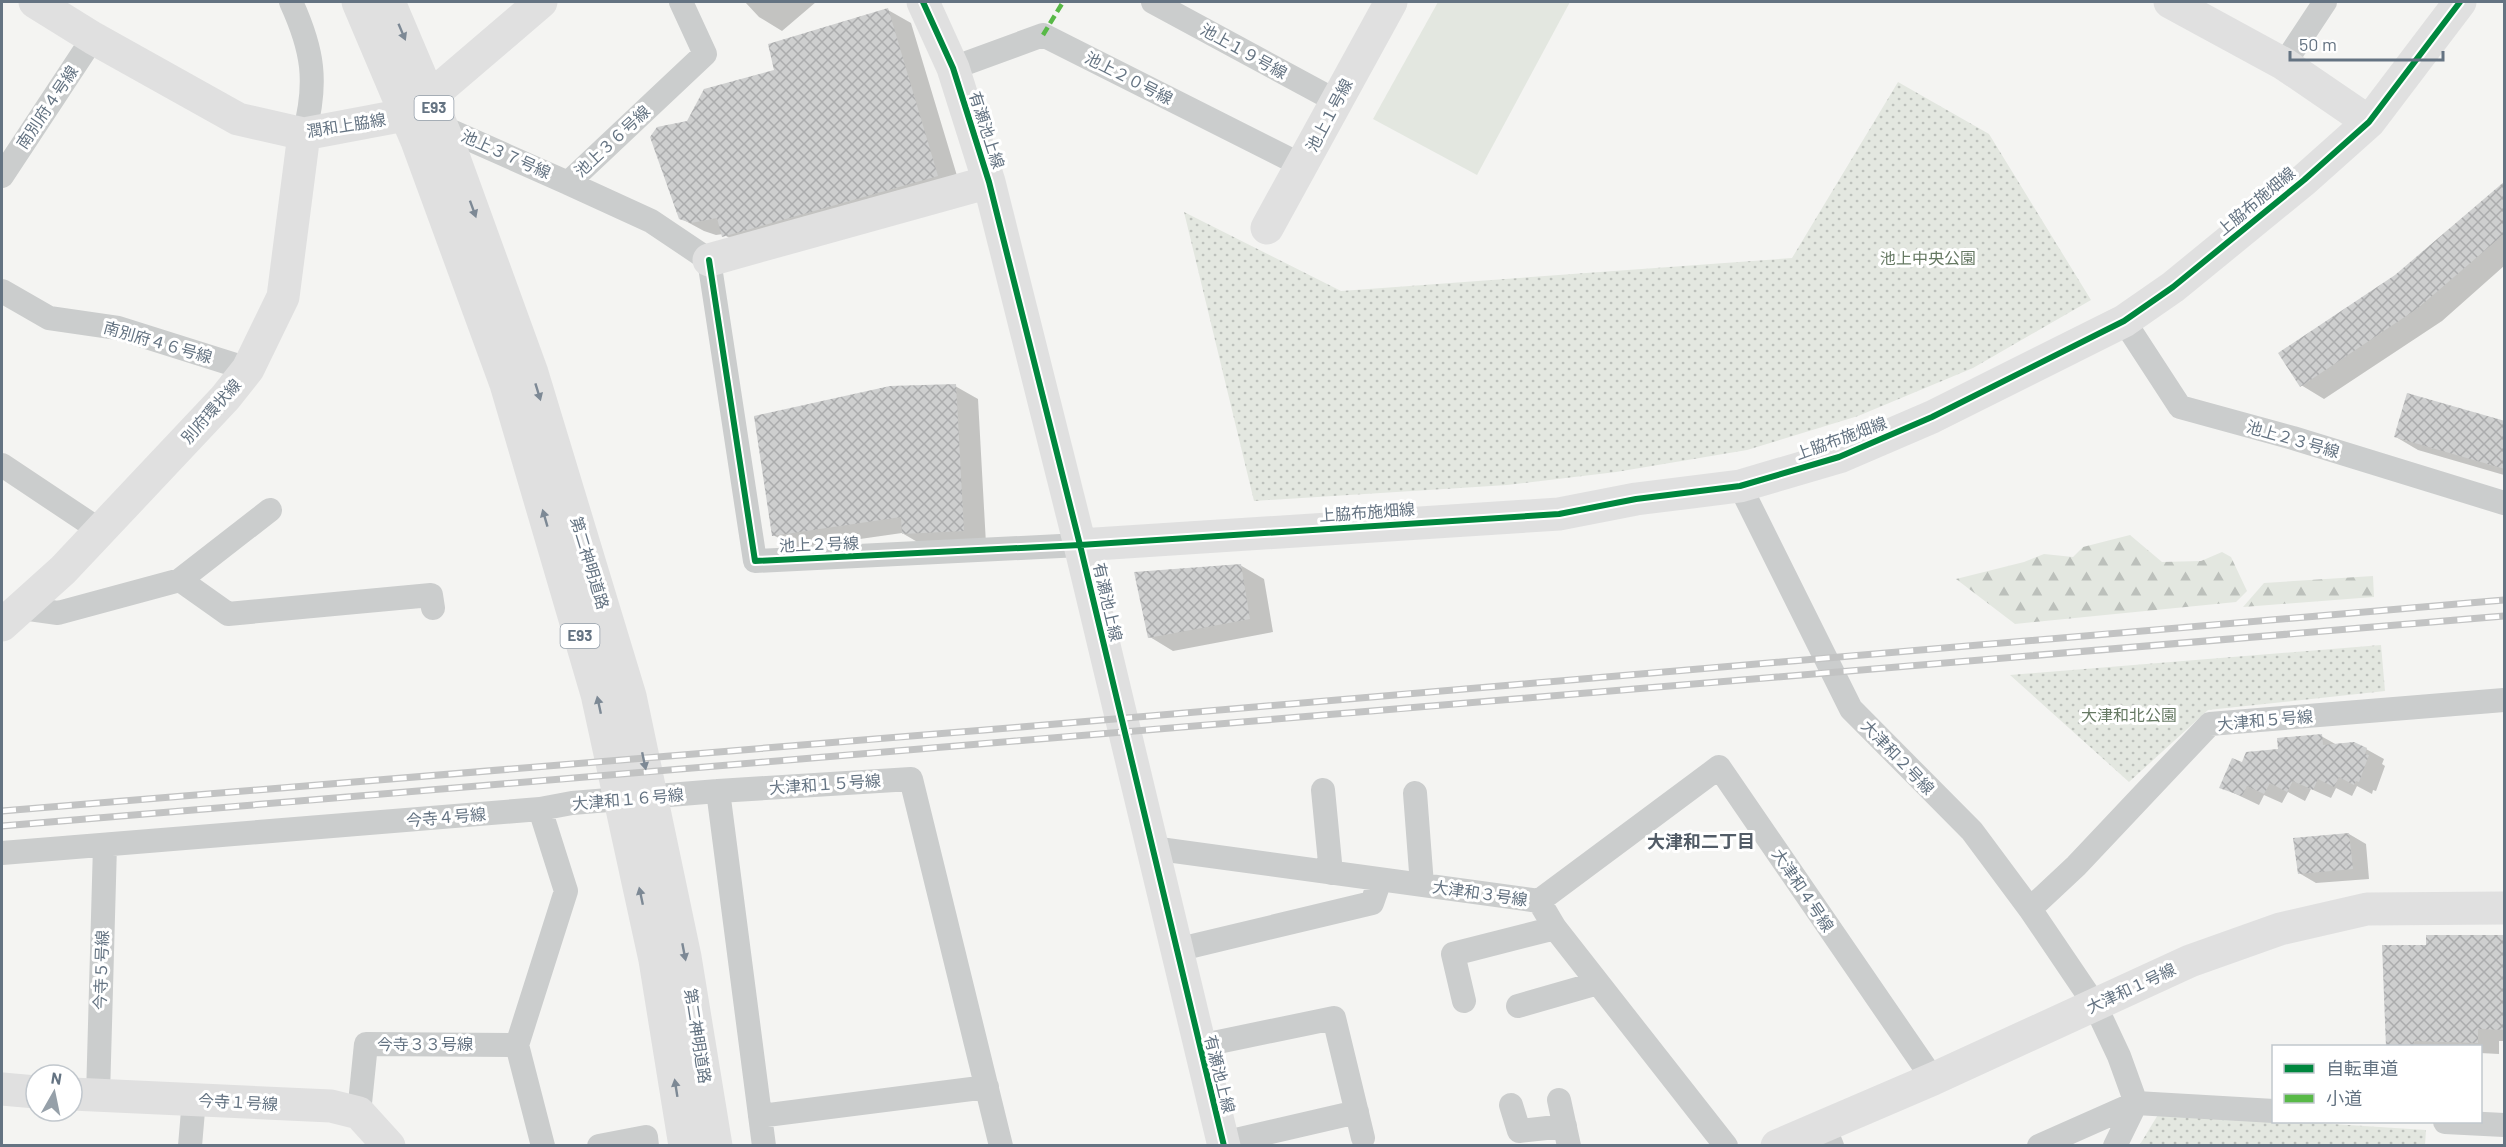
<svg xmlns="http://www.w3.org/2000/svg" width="2506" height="1147" viewBox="0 0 2506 1147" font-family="Barlow,'Noto Sans JP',sans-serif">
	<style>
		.grass { fill: #e3e7e0 }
		.forest { fill: url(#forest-firs) }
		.park { fill: url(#park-dots) }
		.shadow { fill: #0003 }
		.building { fill: url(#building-cross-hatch) }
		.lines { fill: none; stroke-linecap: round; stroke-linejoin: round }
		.street { stroke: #cbcdcd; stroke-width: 24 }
		.secondary { stroke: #e0e0e0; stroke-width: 33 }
		.highway { stroke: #e0e0e0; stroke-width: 33 }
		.rail-casing { stroke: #c2c3c3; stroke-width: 7 }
		.rail { stroke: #fff; stroke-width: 4.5; stroke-dasharray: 14; stroke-linecap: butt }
		.quiet { stroke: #58b947; stroke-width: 4.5; stroke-dasharray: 9 4.5; stroke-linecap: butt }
		.cycleway-casing { stroke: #fff; stroke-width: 10 }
		.cycleway { stroke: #00873e; stroke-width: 6 }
		.oneway { fill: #7d8995 }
		.labels { text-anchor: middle; stroke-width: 6; stroke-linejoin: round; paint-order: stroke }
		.shield { fill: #fff; stroke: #929da8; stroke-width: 1.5 }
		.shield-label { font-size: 15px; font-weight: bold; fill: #647382 }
		.street-label { font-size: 16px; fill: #647382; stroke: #fff }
		.park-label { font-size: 16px; fill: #667963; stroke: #fff }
		.neighbourhood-label { font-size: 18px; font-weight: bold; fill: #525c67; stroke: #fff }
	</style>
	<defs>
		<pattern id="forest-firs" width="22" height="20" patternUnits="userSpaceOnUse" patternTransform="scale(1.5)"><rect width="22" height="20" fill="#e3e7e0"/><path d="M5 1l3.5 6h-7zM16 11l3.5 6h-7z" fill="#bcc0bb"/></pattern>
		<pattern id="park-dots" width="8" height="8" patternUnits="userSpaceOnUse" patternTransform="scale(1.5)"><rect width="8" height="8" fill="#e3e7e0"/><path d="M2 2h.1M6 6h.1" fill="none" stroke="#bcc0bb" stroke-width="1.8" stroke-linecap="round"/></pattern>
		<pattern id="building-cross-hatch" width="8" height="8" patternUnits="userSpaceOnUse" patternTransform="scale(1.5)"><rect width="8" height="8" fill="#cecfcf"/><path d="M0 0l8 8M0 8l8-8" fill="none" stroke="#abacad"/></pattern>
	</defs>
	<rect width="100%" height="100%" fill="#f4f4f2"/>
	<!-- grass -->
	<path class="grass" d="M1438,2H1570L1477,175L1373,119Z"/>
	<!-- forest -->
	<path class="forest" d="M2130,535L2162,562L2201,561L2222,552L2231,557L2247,591L2236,602L2015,624L1956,579L2024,562L2044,554L2073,557L2083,547Z
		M2373,576L2374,597L2243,607L2264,583Z"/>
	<!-- park -->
	<path class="park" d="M1898,82L1989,134L2091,300L1973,368L1858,416L1747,450L1616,472L1507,485L1254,501L1184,212L1341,291L1792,258Z
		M2381,645L2385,691L2208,710L2129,782L2010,675Z
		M2159,1113L2426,1130L2425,1145L2139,1146Z"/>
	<!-- shadow -->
	<path class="shadow" d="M745,2H816L782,31L759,17Z
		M888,10L911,23L961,189L747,249L723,234L716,235L704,231L680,218L688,123Z
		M2504,183V266L2442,321L2324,399L2301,385Z
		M955,386L978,399L986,544L926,547L902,533L797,548L773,535Z
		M2504,423V475L2418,450L2396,437Z
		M1240,565L1264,579L1273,632L1173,651L1150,637Z
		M2321,736L2337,745L2366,749L2384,759L2382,764L2385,766L2376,791L2373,790L2372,794L2357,786L2352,796L2336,788L2331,798L2311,789L2305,801L2288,792L2282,803L2264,795L2259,805L2221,787L2242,764Z
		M2349,834L2366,844L2369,879L2316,883L2299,873Z
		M2504,936V1041H2499V1054L2480,1053V1046H2388Z"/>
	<!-- building -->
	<path class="building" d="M888,8L938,176L722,237L717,218L691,223L679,219L650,137L657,127L687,121L704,89L774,70L768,44Z
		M2505,181V233L2418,308L2300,387L2278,353L2395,275Z
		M956,384L964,531L902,534L901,517L772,536L754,416L890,386Z
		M2407,393L2505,421V469L2394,437Z
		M1241,564L1250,619L1148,638L1134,572Z
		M2322,734L2323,745L2354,742L2367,748L2365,754L2369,755L2359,782L2356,781L2354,785L2339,777L2334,787L2318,779L2313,790L2293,781L2287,792L2270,783L2264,794L2247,786L2242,796L2219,788L2232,758L2242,762L2246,752L2278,749L2277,738Z
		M2349,833L2353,869L2298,874L2293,838Z
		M2426,935H2505V1030L2478,1029V1043L2414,1041V1047H2386L2382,945H2426Z"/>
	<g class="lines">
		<!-- street -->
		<path class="street" d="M291,2C313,50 318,82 304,134
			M681,2L705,54L568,183L651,221L709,260L755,561L1080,545
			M1153,2L1336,101
			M2284,64L2325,2
			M953,68L1043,35L1301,165
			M433,123L568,183
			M2,176L93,38
			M2,291L49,318L118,328L248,369
			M2124,321L2180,407L2293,438L2504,503
			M2,465L101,531
			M1740,486L1851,709L1972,831L2030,909L2095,1005L2119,1056L2136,1103L2115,1146
			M180,580L228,614L431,595L433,608
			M22,608L58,613L180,580L270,510
			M1323,790L1331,873
			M1415,793L1422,885
			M540,809L572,803L718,791
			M1152,848L1539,901L1555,928L1726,1146
			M2,853L540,809L566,891L517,1045L543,1146
			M1539,901L1719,767L1933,1079
			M2030,909L2076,866L2210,724L2504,700
			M1176,950L1372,903L1380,880
			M1464,1001L1453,954L1555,928
			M1518,1006L1598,983
			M1199,1046L1334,1018L1363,1138
			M98,1096L105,845
			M1559,1100L1569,1146
			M1511,1105L1519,1131L1565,1126
			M359,1113L366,1044L517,1045
			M760,1116L987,1087
			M2445,1122L2504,1125
			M1823,1125L1832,1146
			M1223,1143L1357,1112
			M190,1146L194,1099
			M599,1146L646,1137L647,1146
			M764,1146L718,791L911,779L1001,1146
			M2039,1146L2136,1103L2274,1111"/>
		<!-- secondary -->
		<path class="secondary" d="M35,2L93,38L238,119L304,134L410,114L541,2
			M923,2L953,68L989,182L1080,545L1224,1146
			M2170,2L2284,64L2369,122
			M1267,228L1391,2
			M709,260L989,182
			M1080,545L1559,514L1636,499L1740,486L1839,457L1932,417L2124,321L2173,287L2304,180L2369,122L2460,2
			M2,625L63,570L225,398L248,369L283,297L304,134
			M2,1089L36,1092
			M72,1094L331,1106L359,1113L389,1146
			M1777,1146L1933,1079L2190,961L2280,929L2367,909L2504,908"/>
		<!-- highway -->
		<path class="highway" d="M358,2L417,141L506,384L597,694L655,960L685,1146
			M389,2L447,139L532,373L630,696L685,957L716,1146"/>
		<!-- rail casing -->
		<g class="rail-casing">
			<path id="rail" d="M2,811L1021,727L2504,600
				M2,826L2504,616"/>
		</g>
		<!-- rail -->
		<use href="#rail" class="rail"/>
		<!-- quiet -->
		<path class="quiet" d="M1043,35L1063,2"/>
		<!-- cycleway casing -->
		<g class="cycleway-casing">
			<path id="cycleway" d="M923,2L953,68L989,182L1080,545L1224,1146
				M709,260L755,561L1080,545L1559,514L1636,499L1740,486L1839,457L1932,417L2124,321L2173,287L2304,180L2369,122L2460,2"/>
		</g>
		<!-- cycleway -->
		<use href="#cycleway" class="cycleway"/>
	</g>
	<!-- one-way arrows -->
	<defs><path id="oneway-solid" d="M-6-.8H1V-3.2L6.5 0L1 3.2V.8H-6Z" transform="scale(1.5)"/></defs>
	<g class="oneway">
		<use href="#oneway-solid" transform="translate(402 32) rotate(67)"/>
		<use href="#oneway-solid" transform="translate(473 209) rotate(70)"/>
		<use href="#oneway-solid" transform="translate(538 392) rotate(73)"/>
		<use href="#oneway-solid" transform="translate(545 518) rotate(-106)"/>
		<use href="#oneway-solid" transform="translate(599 705) rotate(-102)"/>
		<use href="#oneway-solid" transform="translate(644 761) rotate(78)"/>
		<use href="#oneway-solid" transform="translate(641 896) rotate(-102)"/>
		<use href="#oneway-solid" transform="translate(684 952) rotate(79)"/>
		<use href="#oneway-solid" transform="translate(676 1088) rotate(-99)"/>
	</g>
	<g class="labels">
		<!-- shield labels -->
		<g class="shield">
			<rect x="414.5" y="96" width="39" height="24" rx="4.5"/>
			<rect x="560.5" y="624" width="39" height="24" rx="4.5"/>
		</g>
		<g class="shield-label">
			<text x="434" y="113">E93</text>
			<text x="580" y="641">E93</text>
		</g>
		<!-- street labels -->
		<g class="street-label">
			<text transform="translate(1244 51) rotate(29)" y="6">池上１９号線</text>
			<text transform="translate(1129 78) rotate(27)" y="6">池上２０号線</text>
			<text transform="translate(47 107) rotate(-56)" y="6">南別府４号線</text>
			<text transform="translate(1329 115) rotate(-62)" y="6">池上１号線</text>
			<text transform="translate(346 125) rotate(-9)" y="6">潤和上脇線</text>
			<text transform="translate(987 130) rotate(72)" y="6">有瀬池上線</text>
			<text transform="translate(612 141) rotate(-43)" y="6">池上３６号線</text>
			<text transform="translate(506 154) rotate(24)" y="6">池上３７号線</text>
			<text transform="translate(2256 201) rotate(-40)" y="6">上脇布施畑線</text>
			<text transform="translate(158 342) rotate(16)" y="6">南別府４６号線</text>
			<text transform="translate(211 411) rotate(-48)" y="6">別府環状線</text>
			<text transform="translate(1841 438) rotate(-20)" y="6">上脇布施畑線</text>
			<text transform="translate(2293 439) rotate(16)" y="6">池上２３号線</text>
			<text transform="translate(1367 512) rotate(-4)" y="6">上脇布施畑線</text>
			<text transform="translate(819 544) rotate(-2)" y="6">池上２号線</text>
			<text transform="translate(590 563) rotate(73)" y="6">第二神明道路</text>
			<text transform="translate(1108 602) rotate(77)" y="6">有瀬池上線</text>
			<text transform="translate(2265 720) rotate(-5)" y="6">大津和５号線</text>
			<text transform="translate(1898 757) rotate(46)" y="6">大津和２号線</text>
			<text transform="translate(825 784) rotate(-4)" y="6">大津和１５号線</text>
			<text transform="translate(628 799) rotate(-5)" y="6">大津和１６号線</text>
			<text transform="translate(446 817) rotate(-5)" y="6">今寺４号線</text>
			<text transform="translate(1803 890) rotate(56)" y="6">大津和４号線</text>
			<text transform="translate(1480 893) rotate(8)" y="6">大津和３号線</text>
			<text transform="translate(101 970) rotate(-88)" y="6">今寺５号線</text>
			<text transform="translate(2131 988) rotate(-25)" y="6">大津和１号線</text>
			<text transform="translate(698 1036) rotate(81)" y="6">第二神明道路</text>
			<text x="425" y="1050">今寺３３号線</text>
			<text transform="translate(1220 1074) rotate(76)" y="6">有瀬池上線</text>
			<text transform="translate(238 1102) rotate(3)" y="6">今寺１号線</text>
		</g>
		<!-- park labels -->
		<g class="park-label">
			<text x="1928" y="264">池上中央公園</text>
			<text x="2129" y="721">大津和北公園</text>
		</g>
		<!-- neighbourhood labels -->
		<g class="neighbourhood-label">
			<text x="1701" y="848">大津和二丁目</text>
		</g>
	</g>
	<!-- border -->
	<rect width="2506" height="1147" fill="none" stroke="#647382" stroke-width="6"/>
	<!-- legend -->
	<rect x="2272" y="1045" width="210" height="78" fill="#ffffff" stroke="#c1c7cd" stroke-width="1.5"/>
	<rect x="2284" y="1064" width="30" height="9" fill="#00873e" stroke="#c1c7cd" stroke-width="1.5"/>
	<text x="2326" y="1075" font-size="18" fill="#647382">自転車道</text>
	<rect x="2284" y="1094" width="30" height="9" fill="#58b947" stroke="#c1c7cd" stroke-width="1.5"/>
	<text x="2326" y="1105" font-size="18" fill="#647382">小道</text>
	<!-- north arrow -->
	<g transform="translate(54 1093) rotate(9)"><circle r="28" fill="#ffffff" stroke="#c1c7cd" stroke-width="1.5"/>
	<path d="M0-4.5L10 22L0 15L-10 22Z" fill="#96a0a9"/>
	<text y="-9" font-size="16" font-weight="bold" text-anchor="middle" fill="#647382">N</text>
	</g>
	<!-- scale -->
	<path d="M2290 51v9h153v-9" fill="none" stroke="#647382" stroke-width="3"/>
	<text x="2299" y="51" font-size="18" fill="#647382" stroke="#ffffff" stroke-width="4.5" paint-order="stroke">50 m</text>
</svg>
